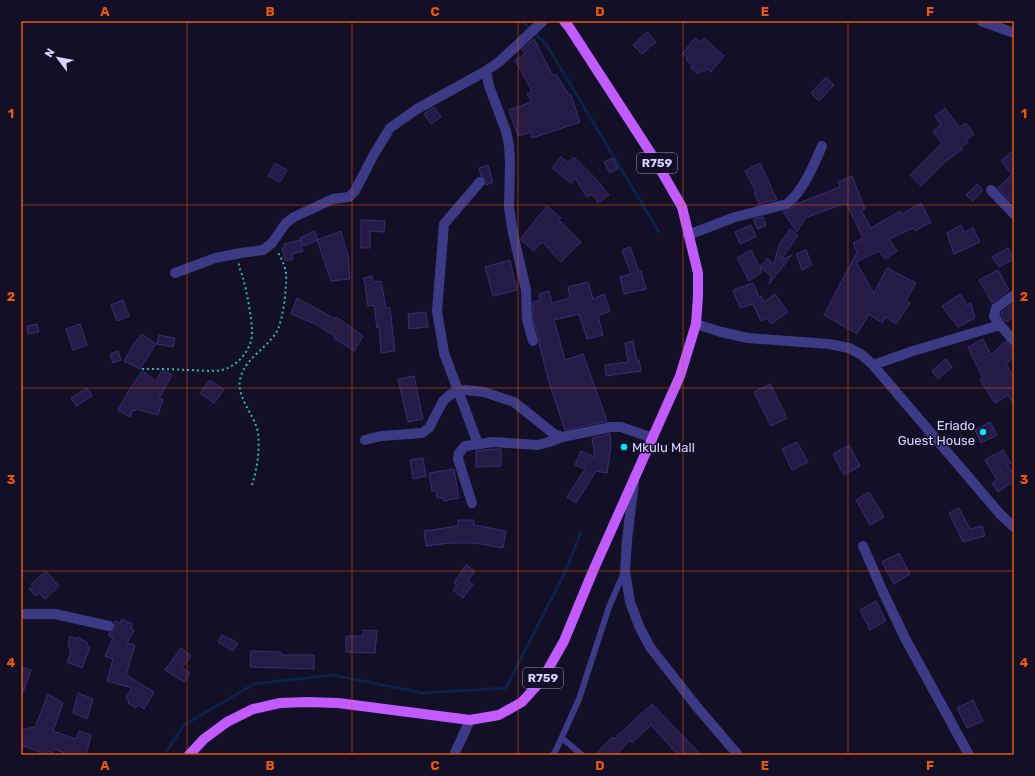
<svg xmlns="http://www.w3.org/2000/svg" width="1035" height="776" viewBox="0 0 1035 776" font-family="Rubik,sans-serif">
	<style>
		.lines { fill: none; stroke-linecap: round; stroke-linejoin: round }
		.stream { stroke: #0c2248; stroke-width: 3 }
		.building { fill: #241b47; stroke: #3b2d73 }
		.path { stroke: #2fb8b0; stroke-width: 2; stroke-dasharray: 2 3; stroke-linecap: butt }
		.lane { stroke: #3d3a85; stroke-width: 6 }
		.street { stroke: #3d3a85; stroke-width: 10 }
		.primary { stroke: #c25bff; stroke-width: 10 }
		.grid { fill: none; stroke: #e8590c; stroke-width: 1; stroke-opacity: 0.55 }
		.poi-dot { fill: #00e5ff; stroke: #130f26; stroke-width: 1.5 }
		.labels { text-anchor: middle; stroke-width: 3; stroke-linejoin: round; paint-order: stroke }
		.shield { fill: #130f26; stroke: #9e99be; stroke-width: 1 }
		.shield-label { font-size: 12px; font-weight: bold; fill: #d9d4ff }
		.poi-label { font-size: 13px; fill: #d9d4ff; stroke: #130f26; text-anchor: end }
		.neatline { fill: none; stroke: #e8590c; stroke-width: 1.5 }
		.grid-label { font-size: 13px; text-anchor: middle; font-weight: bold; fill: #e8590c }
	</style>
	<rect width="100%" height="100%" fill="#130f26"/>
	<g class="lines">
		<!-- stream -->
		<path class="stream" d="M522,21L546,44L659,232
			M164,755L184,725L254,684L332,675L423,693L506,688L565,572L581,532"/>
	</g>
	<!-- building -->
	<path class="building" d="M647,32L656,42L642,54L633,45Z
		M695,38L701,42L704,38L724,56L711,72L707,69L704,72L701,70L698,74L691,68L693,66L686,60L688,58L682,54Z
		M534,39L553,76L556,74L569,95H571L580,122L532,138L531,132L518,136L509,110L532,102L527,94L532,91L515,60L525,54L522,49Z
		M826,77L834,85L819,101L811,93Z
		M434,107L441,117L431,124L424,114Z
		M945,108L959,127L966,123L974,134L966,140L968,142L961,147L963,149L945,162L921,186L910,175L942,143L933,131L941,125L935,116Z
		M1014,150V199L1011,202L998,188L1012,174L1001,161Z
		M561,157L568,163L574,157L597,180L609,195L598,203L592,194L587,197L575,178L571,183L552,168Z
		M613,158L618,169L610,173L604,162Z
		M275,163L287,170L280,182L268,176Z
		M760,163L777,200L759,204L754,193L756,192L745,171Z
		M488,165L493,182L486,185V179L481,176L479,168Z
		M852,176L865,209L861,210L871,228L900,211L902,214L921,203L931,222L915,231L913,228L889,239L897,251L885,259L879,251L856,262L874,293L887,268L916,283L906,300L910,303L896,324L886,317L882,323L869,314L857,334L824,315L857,252L853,243L863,238L846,203L805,218L797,232L783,212L791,209L796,204L840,187L838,182Z
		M977,184L983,190L973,201L966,195Z
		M547,206L561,218L559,220L581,242L561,262L542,242L534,251L521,240V238Z
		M763,217L766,226L757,229L753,219Z
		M361,220L385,221L384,232L370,231V248H361Z
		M751,225L756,237L740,244L735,232Z
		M961,225L964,232L973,228L980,242L954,254L947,233Z
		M790,229L798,235L781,260L792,255L769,284L771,276L760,267L767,258L774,264L779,245Z
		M314,231L318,240L304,246L300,238Z
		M341,231L348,256L350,279L331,281L317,240Z
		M300,240L303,251L292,254L293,259L285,261L282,248H285L284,244Z
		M630,247L639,272L641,271L646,289L624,294L620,277L631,274L622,250Z
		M1008,248L1014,259L999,267L992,257Z
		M751,250L762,272L749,281L737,258Z
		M806,250L812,265L802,270L796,254Z
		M510,260L517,290L493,296L485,267Z
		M998,270L1009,290L992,303L979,280Z
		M372,276L373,282L381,281L386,308H390L395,351L381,353L379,325L377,328L374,305L368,306L364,278Z
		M588,282L593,299L604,294L610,311L598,316L603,335L587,339L579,314L554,320L565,360L583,354L607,421L565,430L549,382L539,343V339L533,319V302L540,300L539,294L549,291L552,303L570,298L568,287Z
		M753,283L759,297L761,296L764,302L775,294L788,312L771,324L767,318L761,321L753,304L740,308L733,290Z
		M960,294L967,305L971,303L975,318L958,327L942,306Z
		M297,298L335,319L336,317L363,336L354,351L334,338L335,336L315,324L291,314Z
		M123,300L129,316L117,321L111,305Z
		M1014,303V316L1006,322L1001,315L1002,312Z
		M426,312L428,327L409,329L408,314Z
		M37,324L39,332L28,334L27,326Z
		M80,324L87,345L73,350L66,329Z
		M142,334L156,344L140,369L124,361L135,342Z
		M159,335L175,338L173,347L157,344Z
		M983,339L991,355L1006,341L1014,351V357L1006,364L1014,377V405L1008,395L995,403L980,380L983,378L968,347Z
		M633,341L637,361L639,360L641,371L606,376L605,365L628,362L625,343Z
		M118,351L121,360L113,363L110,354Z
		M946,359L952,367L938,379L932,371Z
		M162,370L172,375L159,398L163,399L158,415L136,409L135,411L133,410L130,417L118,410L128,392L142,371L156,381Z
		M414,376L423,419L408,422L398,379Z
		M210,380L224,390L214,403L200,393Z
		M770,384L787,418L771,426L754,392Z
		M87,388L92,396L76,406L71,398Z
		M990,422L997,435L981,443L975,430Z
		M610,434L611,445L607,473L596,471L576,503L567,497L585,469L575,465L581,451L595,457L592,438Z
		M797,442L808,462L792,470L782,449Z
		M849,445L860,466L844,475L833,454Z
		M493,449H501V466L476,467V451Z
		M1003,450L1011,463L1007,465L1014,475V481L998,492L992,483L997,480L985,460Z
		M423,458L426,476L413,479L410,460Z
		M454,469L459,498L444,501L443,498H437L436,491H432L429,473Z
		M869,492L884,517L870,525L856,500Z
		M959,508L970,529L982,526L985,536L963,542L949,513Z
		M458,520H474V525L506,531L503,548L474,543H450L426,546L424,531L458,526Z
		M899,553L910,574L894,584L882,562Z
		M466,565L475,571L468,581L473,584L463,598L453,590L457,585L454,583Z
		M46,571L59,586L45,599L39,593L36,596L29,589L33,586L31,584Z
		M876,601L886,621L870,630L860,610Z
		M122,619L133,624L131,628L134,630L127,643L135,645L126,675L154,692L144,709L138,705L136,708L128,703L129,700L126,698L132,688L107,681L113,659L105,656L113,638L108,635L115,628V621L120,623Z
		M363,630L377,631L375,653L346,652V636H363Z
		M222,635L238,643L233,651L218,642Z
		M70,636L76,639L78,637L88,643L86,646L90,647L82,668L67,662L71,653L68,644Z
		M181,648L191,656L182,668L190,673L184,682L165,670Z
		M251,651L281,652V655H314V669L250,667Z
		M21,667L31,670L22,695L21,694Z
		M78,693L93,699L87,719L73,713Z
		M48,694L63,703L53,731L76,739L79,731L91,735L86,755H70L54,749L52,753L47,751L46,755L22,745L21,730L35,727Z
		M973,700L983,721L967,728L957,708Z
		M652,704L701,755H678L651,725L632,743L630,740L616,755H595L612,737L614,739Z"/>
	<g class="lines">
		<!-- path -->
		<path class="path" d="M142,369C157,369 173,369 188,370C199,370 210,372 222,370C239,366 254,347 252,329C251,315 247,292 243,278C242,273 239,269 239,263
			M252,485C257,469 260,451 258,433C255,414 234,396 241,376C246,359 266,348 276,333C283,322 287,287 286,273C285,266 281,257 277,251"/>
		<!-- lane -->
		<path class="lane" d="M562,738L582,755
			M553,755L557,748L579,699L609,607L624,572"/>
		<!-- street -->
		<path class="street" d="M981,21L1014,33
			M486,71L489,86L506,131L509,145L510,161L509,208L513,233L526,290L527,320L533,341
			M991,190L1014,214
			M688,235L735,217L787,204C803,191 814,165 822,146
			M175,273L215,258L241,253L263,250L272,243L286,223L294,217L333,199L349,197L355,191L373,156L390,128L417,109L486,71L500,61L543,21
			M1014,295L996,308L994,316L1000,325L1014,341
			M696,324L721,332L748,338L829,344L849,348L862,355L873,365L1000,514L1014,527
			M873,365L913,351L1000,325
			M365,440L381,436L422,433L429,428L443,401L451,394L465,390L484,392L514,402L554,434L562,437L611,427H621L653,438
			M478,444L444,353L437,311L444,224L480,182
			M634,482L627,540L625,571L630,602L639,626L650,647L697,707L738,755
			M472,503L458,459L459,453L465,446L493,442L538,445L549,442L562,437
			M863,546L883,592L906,640L969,755
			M21,614H55L109,626
			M454,755L470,720"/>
		<!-- primary -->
		<path class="primary" d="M189,755L204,739L227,722L253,709L280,703L307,702L338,703L470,720L499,715L522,702L542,680L564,641L593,571L680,376L696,324L698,296V273L682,207L652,155L569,27L564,21"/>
	</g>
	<!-- grid -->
	<path class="grid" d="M187,21V755M352,21V755M518,21V755M683,21V755M848,21V755M21,205H1014M21,388H1014M21,571H1014"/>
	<!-- markers -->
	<g class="poi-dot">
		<circle cx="983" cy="432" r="4"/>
		<circle cx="624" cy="447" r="4"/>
	</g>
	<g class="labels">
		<!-- shield labels -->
		<g class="shield">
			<rect x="637" y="153" width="40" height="20" rx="3"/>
			<rect x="523" y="668" width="40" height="20" rx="3"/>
		</g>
		<g class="shield-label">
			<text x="657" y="167">R759</text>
			<text x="543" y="682">R759</text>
		</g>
		<!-- poi labels -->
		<g class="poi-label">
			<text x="975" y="430">Eriado<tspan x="975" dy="15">Guest House</tspan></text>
			<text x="632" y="452" text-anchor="start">Mkulu Mall</text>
		</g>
	</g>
	<!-- border -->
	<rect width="1035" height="776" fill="none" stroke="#130f26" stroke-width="44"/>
	<!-- north arrow -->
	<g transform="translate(58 58) rotate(302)" stroke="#130f26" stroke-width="3" paint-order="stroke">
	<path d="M0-3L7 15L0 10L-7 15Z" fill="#d9d4ff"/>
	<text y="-6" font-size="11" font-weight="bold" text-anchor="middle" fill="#d9d4ff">N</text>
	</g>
	<rect x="22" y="22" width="991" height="732" class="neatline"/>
	<g class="grid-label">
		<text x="105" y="16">A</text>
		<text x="270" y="16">B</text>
		<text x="435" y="16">C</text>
		<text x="600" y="16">D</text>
		<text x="765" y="16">E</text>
		<text x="930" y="16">F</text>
		<text x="11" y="118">1</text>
		<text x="1024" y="118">1</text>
		<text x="11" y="301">2</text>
		<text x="1024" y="301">2</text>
		<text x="11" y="484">3</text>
		<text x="1024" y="484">3</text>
		<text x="11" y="667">4</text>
		<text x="1024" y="667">4</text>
		<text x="105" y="770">A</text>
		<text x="270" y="770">B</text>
		<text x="435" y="770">C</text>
		<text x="600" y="770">D</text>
		<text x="765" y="770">E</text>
		<text x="930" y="770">F</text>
	</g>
</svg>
